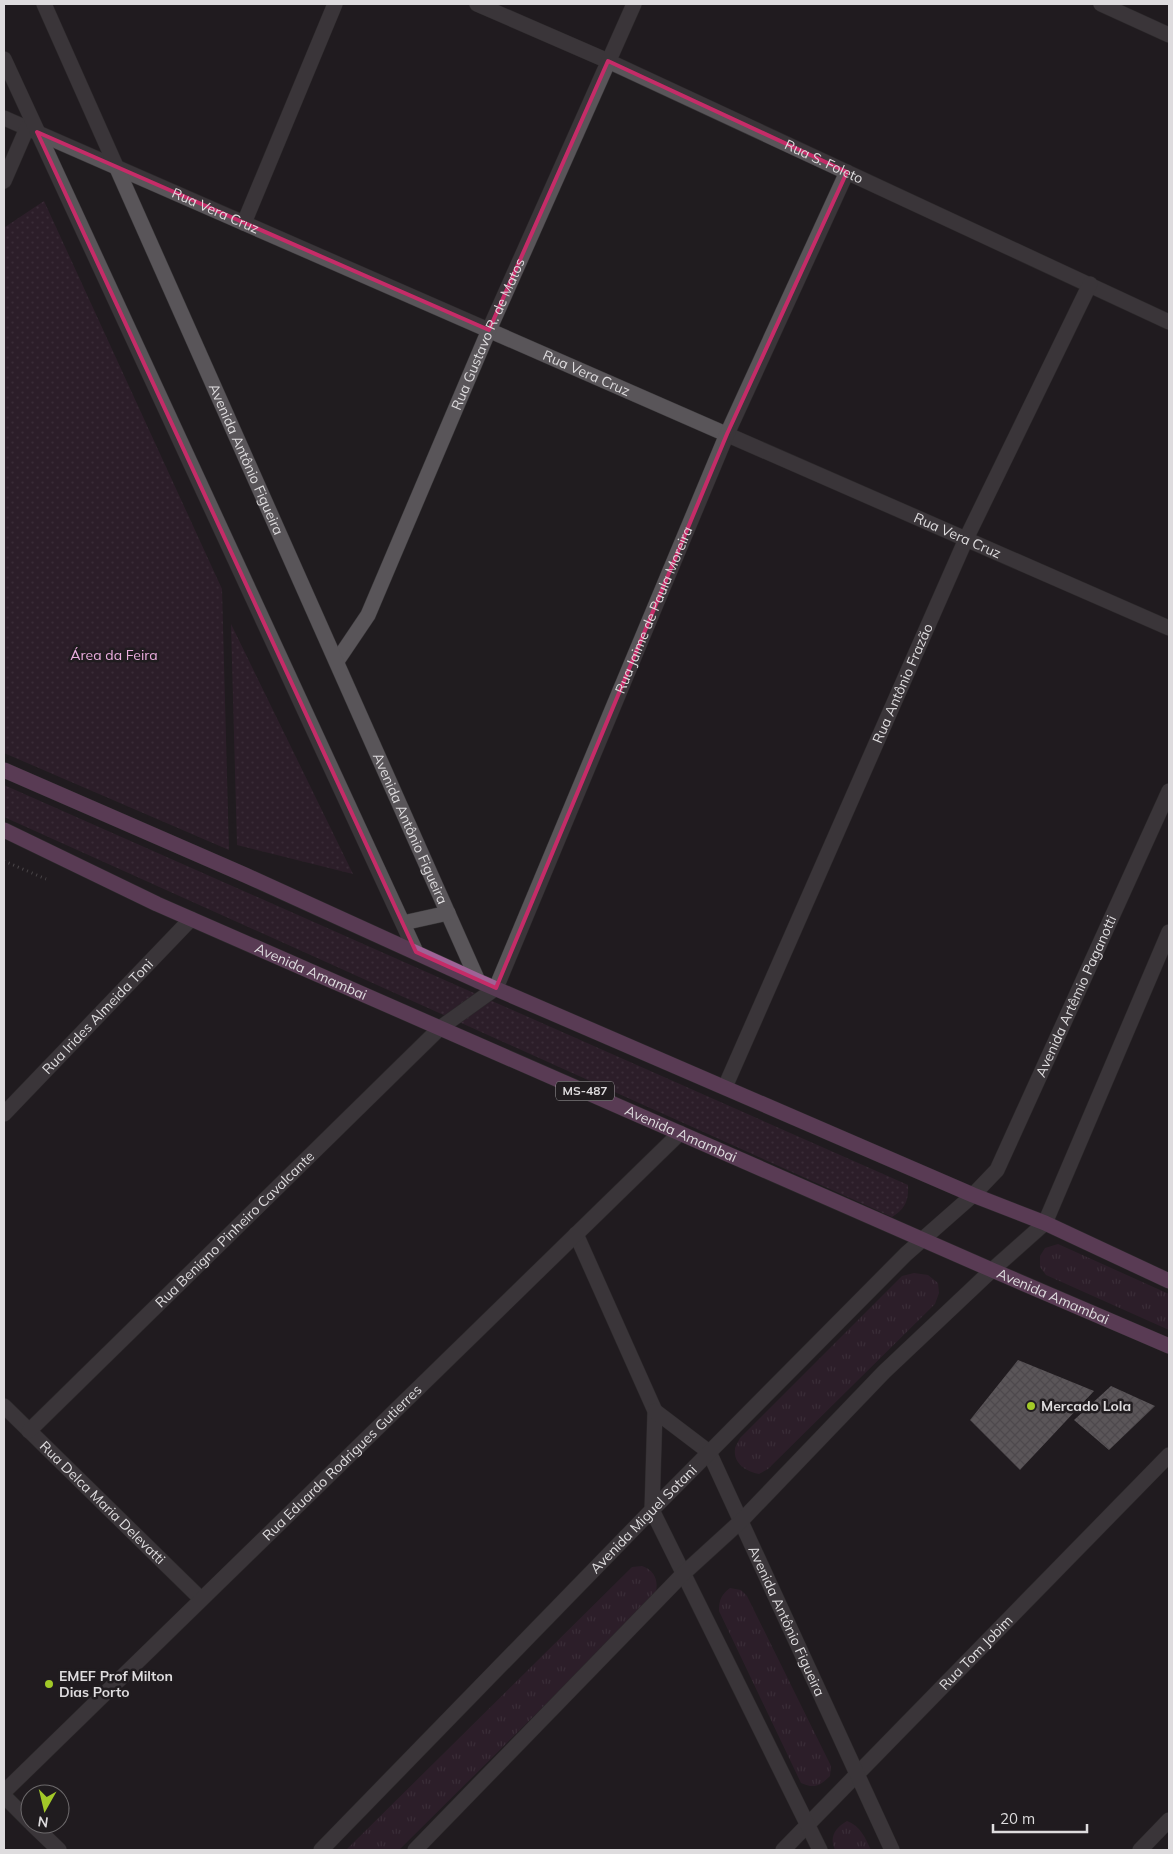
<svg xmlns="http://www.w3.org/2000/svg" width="1173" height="1854" viewBox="0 0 1173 1854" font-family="Mulish,sans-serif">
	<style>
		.grass { fill: url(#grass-tufts) }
		.park { fill: url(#park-dots) }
		.building { fill: url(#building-cross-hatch) }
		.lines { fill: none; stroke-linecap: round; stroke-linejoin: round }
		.street-casing { stroke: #383638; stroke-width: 16 }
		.secondary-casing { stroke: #383638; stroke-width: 16 }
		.primary-casing { stroke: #383638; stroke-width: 16 }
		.path { stroke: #7c797c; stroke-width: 3; stroke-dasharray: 1 4; stroke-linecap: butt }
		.street { stroke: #595559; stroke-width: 15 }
		.secondary { stroke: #595559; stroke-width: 15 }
		.primary { stroke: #9e6396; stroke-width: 15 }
		.marked { fill: none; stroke: #c52c68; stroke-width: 4; stroke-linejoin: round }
		.poi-dot { fill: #a2c928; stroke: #201c1f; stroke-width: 2 }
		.labels { text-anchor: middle; stroke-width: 5; stroke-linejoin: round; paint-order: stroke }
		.shield { fill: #201c1f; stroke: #a5a2a5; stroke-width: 1 }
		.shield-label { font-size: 12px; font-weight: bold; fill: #dedcde }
		.street-label { font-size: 14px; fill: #dedcde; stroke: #201c1f }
		.park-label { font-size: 14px; fill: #ecaee0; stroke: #201c1f }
		.poi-label { font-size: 14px; font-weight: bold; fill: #dedcde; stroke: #201c1f; text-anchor: start }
	</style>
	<defs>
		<pattern id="grass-tufts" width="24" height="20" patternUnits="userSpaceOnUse" patternTransform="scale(1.25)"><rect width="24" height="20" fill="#3b2237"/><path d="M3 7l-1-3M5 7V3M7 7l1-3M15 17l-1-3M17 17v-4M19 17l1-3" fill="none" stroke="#574254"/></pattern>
		<pattern id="park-dots" width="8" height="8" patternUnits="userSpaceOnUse" patternTransform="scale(1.25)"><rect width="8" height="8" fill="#3b2237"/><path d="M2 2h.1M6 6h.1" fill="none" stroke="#574254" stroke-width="1.8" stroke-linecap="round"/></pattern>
		<pattern id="building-cross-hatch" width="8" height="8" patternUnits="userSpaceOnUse" patternTransform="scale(1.25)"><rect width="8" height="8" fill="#a29da1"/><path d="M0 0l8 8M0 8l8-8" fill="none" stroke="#868285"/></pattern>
	</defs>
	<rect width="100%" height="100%" fill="#201c1f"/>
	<!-- grass -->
	<path class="grass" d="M1058,1244L1169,1294V1330L1046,1275L1040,1267V1256L1045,1248Z
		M914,1273L928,1275L938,1283L939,1293L935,1304L768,1469L759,1474C747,1472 733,1464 735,1449C735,1446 739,1441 740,1438L902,1276Z
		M642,1566C656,1571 659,1582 655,1596L399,1850H346L632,1567Z
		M730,1588L741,1590L747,1596L831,1766L830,1776C820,1786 814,1789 801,1783L719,1611C719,1600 721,1595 730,1588Z
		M847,1821C861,1826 865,1838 871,1850H835C829,1837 835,1828 847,1821Z"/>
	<!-- park -->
	<path class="park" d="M44,201L222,589L229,850L4,753V230L5,227Z
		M231,624L353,874L237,845Z
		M4,785L908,1185C909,1200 905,1209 892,1217L4,817Z"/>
	<!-- building -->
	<path class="building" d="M1018,1360L1094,1391L1020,1470L970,1420Z
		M1111,1386L1155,1406L1109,1450L1074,1420Z"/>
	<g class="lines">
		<!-- street casing -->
		<g class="street-casing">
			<g id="street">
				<path id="s1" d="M477,4L608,61L1169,322"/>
				<path d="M1101,4L1169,35"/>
				<path id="s2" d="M4,118L1169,628"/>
				<path d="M4,181L27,128"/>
				<path d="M244,223L335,4"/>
				<path id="s3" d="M337,661L368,615L489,330L634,4"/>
				<path id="s4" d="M725,1087L966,539L1090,284"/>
				<path id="s5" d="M4,1114L191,919"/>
				<path d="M576,1234L655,1411L652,1510"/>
				<path id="s6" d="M4,1406L201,1599"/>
				<path d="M655,1411L709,1452"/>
				<path id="s7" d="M29,1431L440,1028L496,988L727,434L847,172"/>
				<path id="s8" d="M4,1792L680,1133"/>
				<path d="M4,1796L30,1822"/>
				<path d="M32,1824L59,1850"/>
				<path id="s9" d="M783,1850L1169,1455"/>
				<path d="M1140,1850L1169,1820"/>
			</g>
		</g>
		<!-- secondary casing -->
		<g class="secondary-casing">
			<g id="secondary">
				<path id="s10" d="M44,4L478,981"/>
				<path d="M4,59L416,952"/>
				<path d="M403,923L448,913"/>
				<path id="s11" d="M709,1452L892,1850"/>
				<path d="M652,1510L820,1850"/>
				<path id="s12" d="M321,1850L652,1510L906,1254L973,1195L997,1170L1169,791"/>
				<path d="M415,1850L684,1573L741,1521L884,1372L992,1270L1045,1223L1169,932"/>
			</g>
		</g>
		<!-- primary casing -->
		<g class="primary-casing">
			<g id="primary">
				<path d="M4,770L245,875L478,981L973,1195L1045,1223L1169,1281"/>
				<path id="s13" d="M4,830L157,904L992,1270L1169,1346"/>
			</g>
		</g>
		<!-- path -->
		<path class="path" d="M4,861L46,879"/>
		<!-- street -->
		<use href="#street" class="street"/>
		<!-- secondary -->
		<use href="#secondary" class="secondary"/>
		<!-- primary -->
		<use href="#primary" class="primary"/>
	</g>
	<!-- marked area -->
	<path d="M0 0H1173V1854H0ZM608,61L847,172L727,434L496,988L416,952L37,132L489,330Z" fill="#201c1f" fill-opacity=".55" fill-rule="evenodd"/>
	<path class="marked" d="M608,61L847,172L727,434L496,988L416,952L37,132L489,330Z"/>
	<!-- markers -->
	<g class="poi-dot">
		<circle cx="1031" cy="1406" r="5"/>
		<circle cx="49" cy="1684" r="5"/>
	</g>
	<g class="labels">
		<!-- shield labels -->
		<rect class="shield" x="556" y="1081.5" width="58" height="19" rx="4"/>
		<g class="shield-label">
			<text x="585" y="1095">MS-487</text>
		</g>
		<!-- street labels -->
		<g class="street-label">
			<text dy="5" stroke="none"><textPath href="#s1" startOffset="381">Rua S. Foleto</textPath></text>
			<text dy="5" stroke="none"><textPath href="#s2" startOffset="231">Rua Vera Cruz</textPath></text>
			<text dy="5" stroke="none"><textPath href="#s3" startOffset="361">Rua Gustavo R. de Matos</textPath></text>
			<text dy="5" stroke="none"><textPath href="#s2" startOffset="636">Rua Vera Cruz</textPath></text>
			<text dy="5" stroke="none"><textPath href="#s10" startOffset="498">Avenida Antônio Figueira</textPath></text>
			<text dy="5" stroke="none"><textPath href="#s2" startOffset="1041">Rua Vera Cruz</textPath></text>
			<text dy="5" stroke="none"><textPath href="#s7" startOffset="1054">Rua Jaime de Paula Moreira</textPath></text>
			<text dy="5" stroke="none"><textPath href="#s4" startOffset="441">Rua Antônio Frazão</textPath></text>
			<text dy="5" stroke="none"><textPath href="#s10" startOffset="902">Avenida Antônio Figueira</textPath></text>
			<text dy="5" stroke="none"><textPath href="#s13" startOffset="338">Avenida Amambai</textPath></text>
			<text dy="5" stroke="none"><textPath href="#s12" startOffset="1150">Avenida Artêmio Paganotti</textPath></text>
			<text dy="5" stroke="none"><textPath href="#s5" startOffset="135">Rua Irides Almeida Toni</textPath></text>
			<text dy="5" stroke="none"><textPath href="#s13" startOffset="742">Avenida Amambai</textPath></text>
			<text dy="5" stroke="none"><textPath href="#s7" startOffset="288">Rua Benigno Pinheiro Cavalcante</textPath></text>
			<text dy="5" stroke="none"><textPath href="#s13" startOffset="1148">Avenida Amambai</textPath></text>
			<text dy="5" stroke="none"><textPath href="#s8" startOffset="472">Rua Eduardo Rodrigues Gutierres</textPath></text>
			<text dy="5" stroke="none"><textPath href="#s6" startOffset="138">Rua Delca Maria Delevatti</textPath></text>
			<text dy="5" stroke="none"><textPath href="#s12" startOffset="462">Avenida Miguel Sotani</textPath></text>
			<text dy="5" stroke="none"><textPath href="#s11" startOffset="186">Avenida Antônio Figueira</textPath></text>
			<text dy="5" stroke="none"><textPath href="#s9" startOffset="276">Rua Tom Jobim</textPath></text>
		</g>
		<!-- park labels -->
		<g class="park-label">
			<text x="114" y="660">Área da Feira</text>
		</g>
		<!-- poi labels -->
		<g class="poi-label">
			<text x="1041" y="1411">Mercado Lola</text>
			<text x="59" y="1681">EMEF Prof Milton<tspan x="59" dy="16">Dias Porto</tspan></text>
		</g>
	</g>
	<!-- border -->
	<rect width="1173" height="1854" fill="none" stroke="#dedcde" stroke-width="10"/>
	<!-- north arrow -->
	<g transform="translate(45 1809) rotate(188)"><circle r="24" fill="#201c1f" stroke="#6c696b"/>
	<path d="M0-4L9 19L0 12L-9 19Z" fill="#a2c928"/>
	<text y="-8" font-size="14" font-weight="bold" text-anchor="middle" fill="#dedcde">N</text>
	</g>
	<!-- scale -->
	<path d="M993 1824v8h94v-8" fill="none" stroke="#dedcde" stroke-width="2.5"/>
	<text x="1000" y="1824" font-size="15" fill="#dedcde" stroke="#201c1f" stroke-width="4" paint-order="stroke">20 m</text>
</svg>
